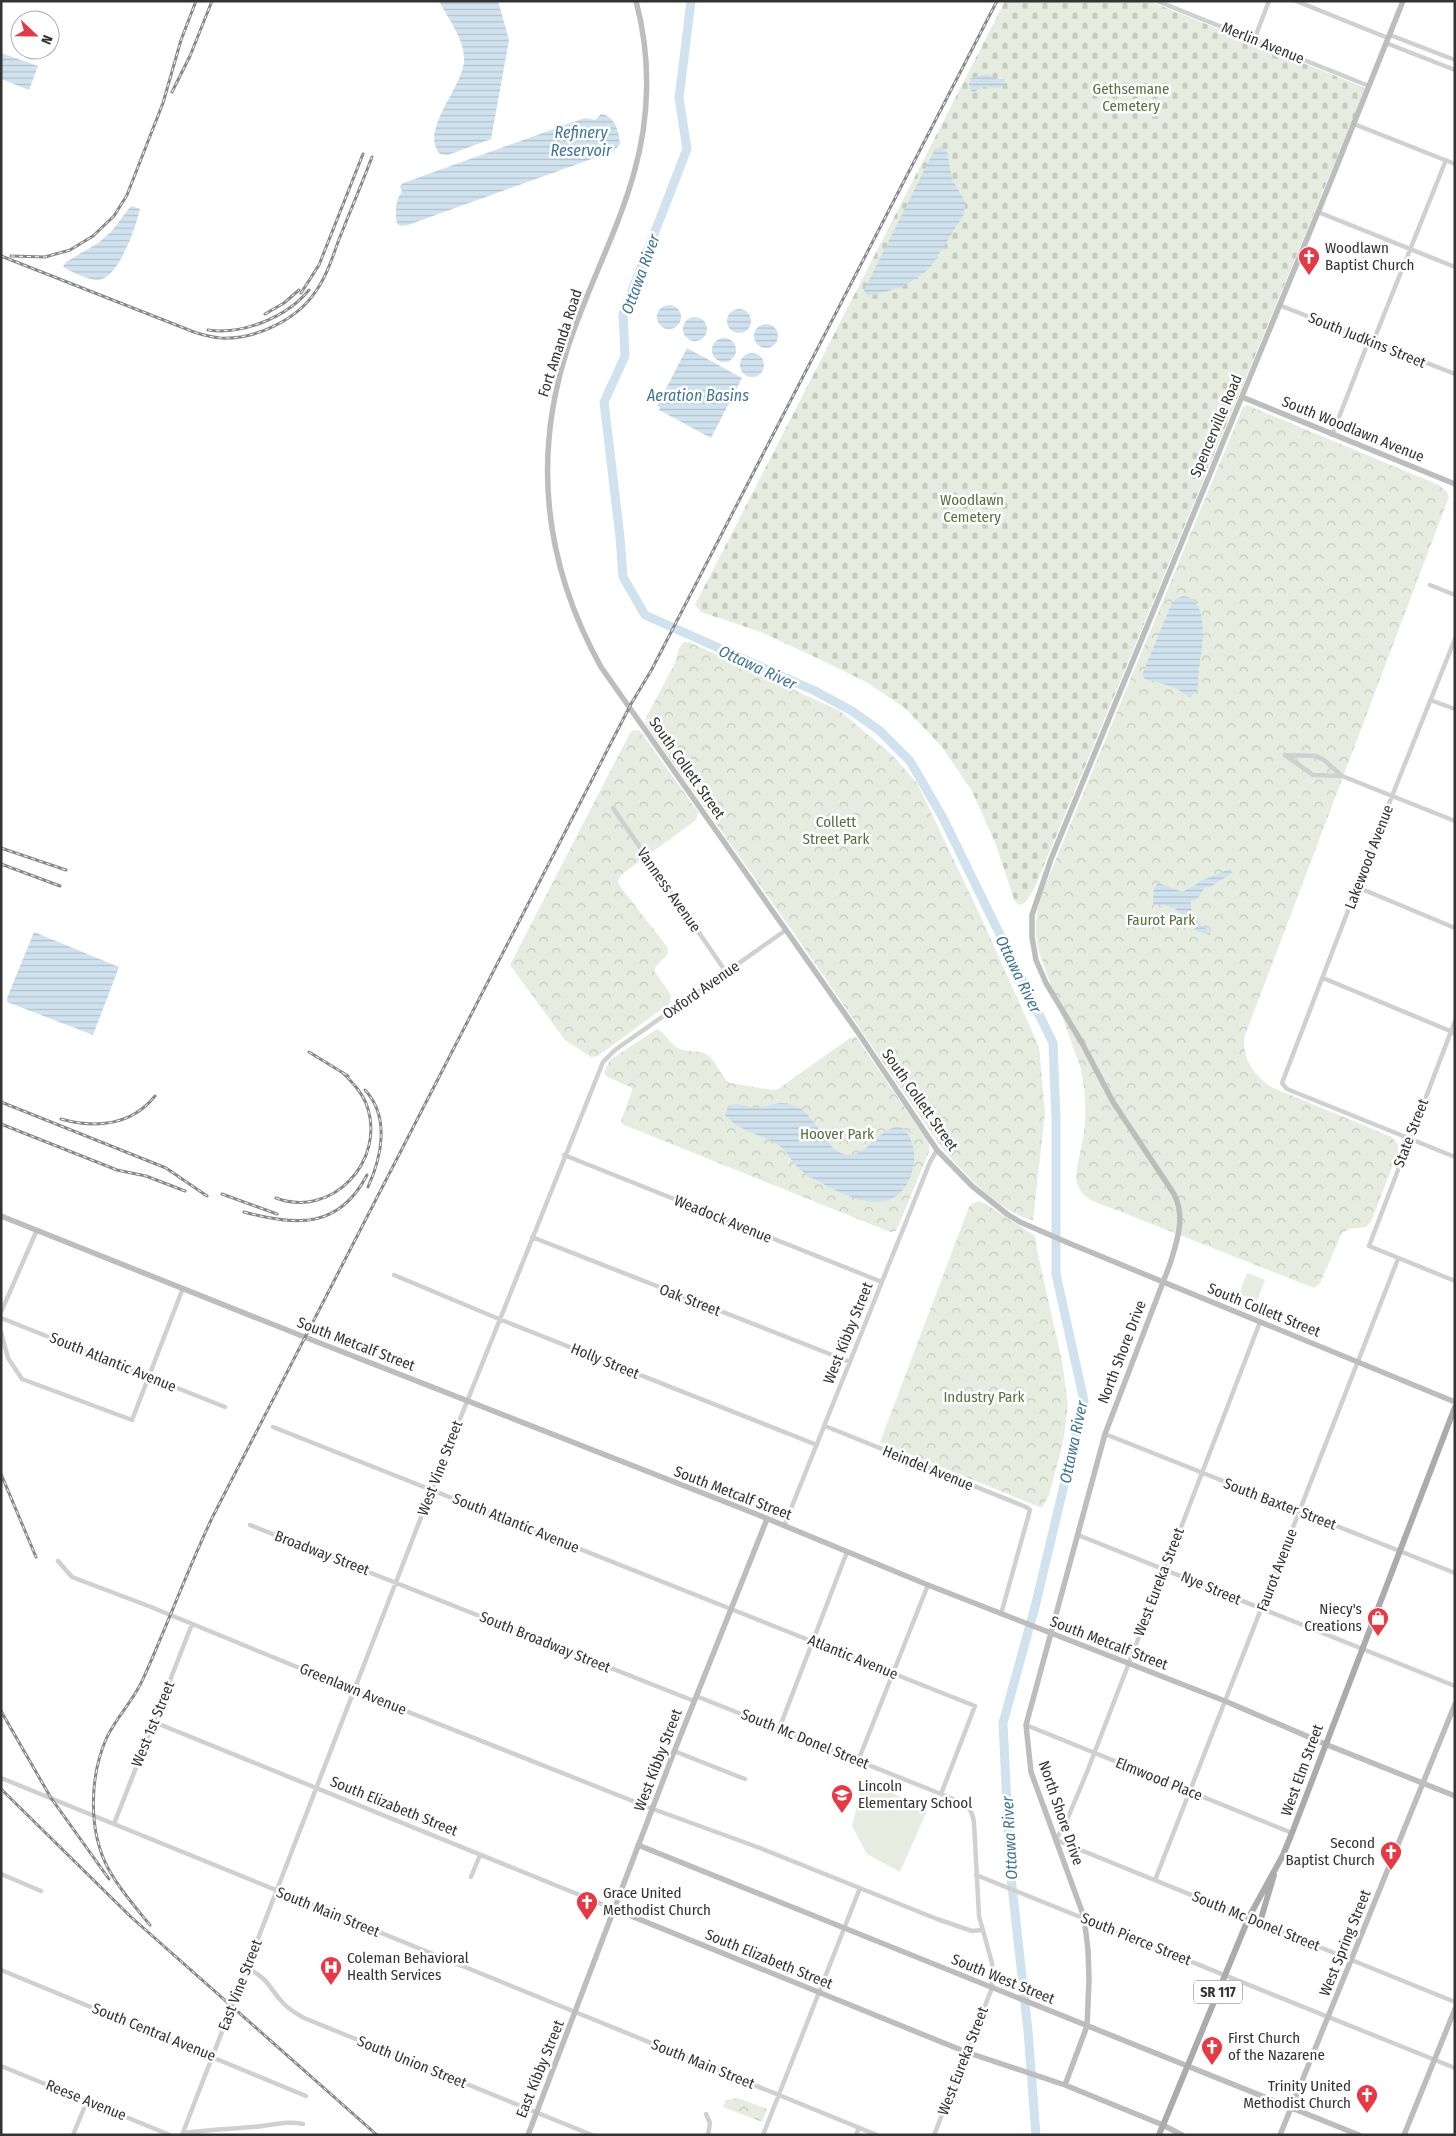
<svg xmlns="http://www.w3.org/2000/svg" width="1456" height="2136" viewBox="0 0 1456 2136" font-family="'Fira Sans Condensed',sans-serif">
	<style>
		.grass { fill: #e6ecdf }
		.forest { fill: url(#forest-crowns) }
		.cemetery { fill: url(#cemetery-stones) }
		.water { fill: url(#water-rules) }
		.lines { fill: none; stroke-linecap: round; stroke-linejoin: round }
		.river { stroke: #cfe2ee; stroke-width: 9 }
		.street { stroke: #d0d0d0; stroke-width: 4.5 }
		.secondary { stroke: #bdbdbd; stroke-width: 5.5 }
		.primary { stroke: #ababab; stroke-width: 6 }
		.rail-casing { stroke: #888; stroke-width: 3 }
		.rail { stroke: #fff; stroke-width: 1; stroke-dasharray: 4; stroke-linecap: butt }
		.labels { text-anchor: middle; stroke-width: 5; stroke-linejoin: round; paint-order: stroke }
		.shield { fill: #fff; stroke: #707070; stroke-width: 1 }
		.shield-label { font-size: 14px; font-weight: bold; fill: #333 }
		.street-label { font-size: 15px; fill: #333; stroke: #fff }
		.park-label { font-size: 15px; fill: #56703f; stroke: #fff }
		.poi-label { font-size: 15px; fill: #333; stroke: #fff; text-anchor: start }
		.water-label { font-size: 16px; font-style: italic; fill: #3f7597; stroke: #fff }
	</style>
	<defs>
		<pattern id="forest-crowns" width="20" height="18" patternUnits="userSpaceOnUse" patternTransform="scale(1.25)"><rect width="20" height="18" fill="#e6ecdf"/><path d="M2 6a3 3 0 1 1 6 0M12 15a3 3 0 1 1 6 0" fill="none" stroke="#c6cbc0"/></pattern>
		<pattern id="cemetery-stones" width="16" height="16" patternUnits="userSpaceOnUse" patternTransform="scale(1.25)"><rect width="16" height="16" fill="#e6ecdf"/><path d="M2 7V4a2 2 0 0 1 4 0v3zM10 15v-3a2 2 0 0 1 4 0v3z" fill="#c6cbc0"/></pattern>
		<pattern id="water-rules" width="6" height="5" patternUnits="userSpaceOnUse" patternTransform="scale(1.25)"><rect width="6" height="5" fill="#cfe2ee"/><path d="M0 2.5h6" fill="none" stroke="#b2c2cd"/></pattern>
	</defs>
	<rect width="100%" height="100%" fill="#fff"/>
	<!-- grass -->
	<path class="grass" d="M1247,1273L1265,1280L1257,1301L1239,1294Z
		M863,1780L923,1807L926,1813L900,1872L867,1854L852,1826Z"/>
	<!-- forest -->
	<path class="forest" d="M1247,405L1439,485L1447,492L1449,497L1244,1038C1243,1060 1254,1075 1271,1087L1392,1137L1398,1145V1152L1371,1222L1366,1227L1349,1229L1342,1233L1320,1283L1314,1288L1119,1211C1101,1204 1078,1200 1076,1178C1077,1162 1082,1147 1084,1132C1087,1109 1085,1088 1080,1066L1039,952C1033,930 1036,909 1044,888L1243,407Z
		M684,642H689L840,711L893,756L917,783L981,917L1039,1047L1045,1113L1033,1220C1001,1214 963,1172 942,1148L796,936L646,725V718L675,663L679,648Z
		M634,730L640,731L698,812L696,820L621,875L618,880L619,885L668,948L667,955L656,966L654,971L671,995L670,1003L598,1056L591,1057L565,1040L510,965L630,733Z
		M657,1029C666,1033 670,1045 680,1049C689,1053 701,1049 709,1056C718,1063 720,1077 730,1083L772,1090L778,1089L850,1038L856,1037L929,1143V1152L896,1231L890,1232L622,1124L621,1121L632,1091V1088L606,1076L604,1073L610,1060Z
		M979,1201L986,1204L1035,1236L1037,1250L1062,1361L1068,1406L1063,1443L1049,1495L1042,1508L880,1442L969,1207L972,1204Z
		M738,2098L767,2109L762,2122L723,2107L726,2100Z"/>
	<!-- cemetery -->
	<path class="cemetery" d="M1005,1H1149L1363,87L1365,90L1035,887L1027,901L1021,905L1015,902L996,845L972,791L942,747L905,708L866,682L819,659L761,632L701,612L695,605Z"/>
	<!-- water -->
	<path class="water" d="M439,1H498L509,40L491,139L448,155L440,154C419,131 462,88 464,62C466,41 448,19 439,1Z
		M1,53L38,66L29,90L1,79Z
		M987,74L996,79H1005L1006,83L1000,88L983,87L974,92L971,91L969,84L971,78Z
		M601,114C615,116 619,131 620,144L614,151L408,225L402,226L397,224C395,215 395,199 402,192L400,186L403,183L579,120L585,118L595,120Z
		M940,147L947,151L952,179L965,202L964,214L932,265L925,272L904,286L879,294L867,295L864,290L935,149Z
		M132,206L140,209C136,226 118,282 96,280C86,279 72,272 63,267L66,262L98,243L111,232L130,207Z
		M657 317a12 12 0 1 1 24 0a12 12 0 1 1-24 0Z
		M727 321a12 12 0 1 1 24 0a12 12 0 1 1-24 0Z
		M683 329a12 12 0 1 1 24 0a12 12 0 1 1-24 0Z
		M754 336a12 12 0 1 1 24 0a12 12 0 1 1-24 0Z
		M712 350a12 12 0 1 1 24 0a12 12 0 1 1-24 0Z
		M687,348L742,378L711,438L659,410L660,407L657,406Z
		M740 365a12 12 0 1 1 24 0a12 12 0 1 1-24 0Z
		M1183,596C1209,598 1203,644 1200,661C1198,671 1199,682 1197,692L1190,697L1174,687L1145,679L1142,675L1171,605L1175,599Z
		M1230,869L1232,873L1210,887H1205L1198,898L1191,901C1189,914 1198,926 1211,931L1210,935L1196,931L1191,922L1174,908L1164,905H1154C1152,899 1153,887 1158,883L1182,892L1197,884L1200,881Z
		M34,932L119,967L93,1035L7,1002V998Z
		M780,1103C820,1103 820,1155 851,1155C868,1155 885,1119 904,1129C915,1143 917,1158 911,1175C896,1216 857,1202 827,1186C818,1181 806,1175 798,1168C792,1162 788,1153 781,1147C764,1134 740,1133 725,1115L728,1107L736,1104L757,1108Z"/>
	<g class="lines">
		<!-- river -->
		<path class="river" d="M691,1L679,98L687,149L623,314L625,356L604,402L620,537L623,577L645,615L815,691L852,711L880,731L910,761L943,818L1053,1043L1056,1120V1274L1084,1401L1036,1603L1003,1723L1010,1868L1028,2031L1036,2135"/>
		<!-- street -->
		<path class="street" d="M1157,1L1369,86
			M1296,1L1388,38
			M1390,35L1455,60
			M1254,40L1269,1
			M1386,43L1455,70
			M1354,124L1455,164
			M1318,212L1455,267
			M1279,305L1455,374
			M1373,342L1446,160
			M1332,435L1369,340
			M1430,585L1455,595
			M1455,639L1392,796L1282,1083L1287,1089L1455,1157
			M1430,700L1455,709
			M1285,755L1316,756L1324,760L1342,776L1455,821
			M1285,755L1313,775L1342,776
			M613,808L726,972
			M1357,887L1455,928
			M1323,978L1455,1033
			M1455,1021L1369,1246L1455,1281
			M564,1155L882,1282
			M532,1237L850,1362
			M394,1275L499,1319L817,1445
			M1,1312L37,1230
			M1,1318L225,1407
			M1260,1322L1087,1772L1067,1820L1056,1840L1455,2002
			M1,1332L8,1358L22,1379L132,1420L183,1288
			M825,1426L1026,1507L1030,1510L1001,1614
			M273,1427L975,1706L941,1794
			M1105,1434L1455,1573
			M250,1525L694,1701
			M784,1526L930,1162L937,1150
			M1078,1535L1455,1686
			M58,1561L72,1577L151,1607L353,1690L653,1809L760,1848L937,1919L972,1931L982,1930
			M696,1696L941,1794C958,1802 972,1802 974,1823L979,1916L992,1963V1988L934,2135
			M154,1722L614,1909
			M1026,1725L1292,1833
			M779,1729L847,1552
			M674,1751L745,1779
			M858,1761L928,1585
			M1,1778L877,2135
			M114,1824L192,1624
			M1,1874L41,1891
			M976,1875L1455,2068
			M471,1877L480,1855
			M1155,1880L1398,1259
			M247,1968C271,1980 268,1988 284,2004C290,2010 297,2014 304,2018L592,2135
			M1,1970L306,2096
			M1,2066L170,2135
			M706,2114L710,2123L708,2135
			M183,2133C207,2130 230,2129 253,2127C271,2126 286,2120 303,2124
			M73,2135L87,2101
			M182,2135L432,1489L603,1062L615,1050L786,930
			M763,2135L860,1888
			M856,2135L859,2128"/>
		<!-- secondary -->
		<path class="secondary" d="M636,1C651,57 650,117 634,173C617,234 586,290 567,350C532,460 545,566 601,667L857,1031L937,1150L972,1186L1007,1214L1020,1222L1071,1244L1455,1402
			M1242,397L1455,484
			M1,1216L307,1338L756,1514L928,1585L1225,1701L1325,1744L1455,1796
			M638,1845L1359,2135
			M614,1909L966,2052L1065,2085L1163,2125L1182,2135
			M1065,2085L1087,2026L1089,1980L1088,1950L1084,1917L1031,1772L1026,1725L1105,1434L1170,1264C1177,1241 1186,1217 1174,1194L1113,1102L1082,1043L1046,983L1036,960L1032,937V915L1051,859L1328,188L1403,1
			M528,2135L672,1757L767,1519
			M1280,2135L1455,1704
			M1404,2135L1455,2009"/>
		<!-- primary -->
		<path class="primary" d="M1260,1922L1274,1875
			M1159,2135L1249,1917L1283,1855L1292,1833L1455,1407"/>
		<!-- rail casing -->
		<g class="rail-casing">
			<path id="rail" d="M172,92L190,56L212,1
				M1,256L194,332C203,335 211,337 220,338C255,340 297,320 316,291C326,277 332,259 338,242C349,214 361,186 372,157
				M11,256L45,257L70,250L93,236L114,216L127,195L163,103L181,40L196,1
				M301,293L319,265L363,154
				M265,314L284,303L299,290
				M208,330C243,335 287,317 309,290
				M1,848L66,870
				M1,864L60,886
				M309,1052L348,1076
				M365,1090C390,1117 382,1156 368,1187
				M1,1102L166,1168L207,1196
				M61,1119C96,1129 132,1125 155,1096
				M1,1124L117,1170L146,1176L185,1191
				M222,1194L277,1214
				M276,1198C332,1219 386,1161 367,1106C362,1092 352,1082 342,1072
				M244,1212C297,1226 339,1229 367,1175
				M1,1474L36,1557
				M1,1711L51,1798L109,1879
				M1,1789L131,1917L377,2135
				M150,1925C136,1908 120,1890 109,1870C88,1832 89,1777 107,1737C117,1716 134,1700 143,1679C167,1626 187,1571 212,1518L631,704L652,669L997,1"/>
		</g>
		<!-- rail -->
		<use href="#rail" class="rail"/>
	</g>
	<!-- icons -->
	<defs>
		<g id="church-pin" transform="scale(1.125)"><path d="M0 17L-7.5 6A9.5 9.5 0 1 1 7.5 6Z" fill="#e63946" stroke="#fff"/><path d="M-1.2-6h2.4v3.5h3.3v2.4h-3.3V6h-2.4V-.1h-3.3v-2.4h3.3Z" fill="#fff"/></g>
		<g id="shop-pin" transform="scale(1.125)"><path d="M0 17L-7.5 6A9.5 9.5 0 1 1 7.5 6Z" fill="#e63946" stroke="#fff"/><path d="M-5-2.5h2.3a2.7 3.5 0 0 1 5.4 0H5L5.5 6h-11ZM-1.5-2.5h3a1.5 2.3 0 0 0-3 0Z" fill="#fff"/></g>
		<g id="school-pin" transform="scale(1.125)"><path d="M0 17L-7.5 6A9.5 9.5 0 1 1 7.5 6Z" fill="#e63946" stroke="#fff"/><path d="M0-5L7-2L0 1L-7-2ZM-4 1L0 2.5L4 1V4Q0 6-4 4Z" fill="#fff"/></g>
		<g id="hospital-pin" transform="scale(1.125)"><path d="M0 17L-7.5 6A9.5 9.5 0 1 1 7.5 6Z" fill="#e63946" stroke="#fff"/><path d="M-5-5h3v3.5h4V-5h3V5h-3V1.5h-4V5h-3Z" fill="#fff"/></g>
	</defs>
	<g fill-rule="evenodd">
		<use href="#church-pin" x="1309" y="257"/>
		<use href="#shop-pin" x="1378" y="1618"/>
		<use href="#school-pin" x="842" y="1795"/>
		<use href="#church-pin" x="1391" y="1852"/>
		<use href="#church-pin" x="587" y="1902"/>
		<use href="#hospital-pin" x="331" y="1967"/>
		<use href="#church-pin" x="1212" y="2047"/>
		<use href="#church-pin" x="1367" y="2095"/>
	</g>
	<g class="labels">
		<!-- shield labels -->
		<rect class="shield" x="1194" y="1980.5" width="48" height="23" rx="4"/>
		<g class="shield-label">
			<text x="1218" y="1997">SR 117</text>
		</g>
		<!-- street labels -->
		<g class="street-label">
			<text transform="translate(1263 43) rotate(22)" y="5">Merlin Avenue</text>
			<text transform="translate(1367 340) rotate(22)" y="5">South Judkins Street</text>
			<text transform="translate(560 343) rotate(-72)" y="5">Fort Amanda Road</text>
			<text transform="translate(1216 426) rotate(-67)" y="5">Spencerville Road</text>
			<text transform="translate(1353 429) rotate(22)" y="5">South Woodlawn Avenue</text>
			<text transform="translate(687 768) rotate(55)" y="5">South Collett Street</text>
			<text transform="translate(1369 857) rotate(-69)" y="5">Lakewood Avenue</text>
			<text transform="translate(669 890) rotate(55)" y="5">Vanness Avenue</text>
			<text transform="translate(701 990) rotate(-35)" y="5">Oxford Avenue</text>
			<text transform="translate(920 1100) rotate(55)" y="5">South Collett Street</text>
			<text transform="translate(1411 1133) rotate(-69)" y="5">State Street</text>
			<text transform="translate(723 1219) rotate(22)" y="5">Weadock Avenue</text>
			<text transform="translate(690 1300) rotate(21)" y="5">Oak Street</text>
			<text transform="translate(1264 1310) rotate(22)" y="5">South Collett Street</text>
			<text transform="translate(848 1333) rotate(-68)" y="5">West Kibby Street</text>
			<text transform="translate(356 1344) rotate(21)" y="5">South Metcalf Street</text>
			<text transform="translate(1122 1352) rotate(-69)" y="5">North Shore Drive</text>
			<text transform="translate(605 1361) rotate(22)" y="5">Holly Street</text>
			<text transform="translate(113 1362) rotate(22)" y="5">South Atlantic Avenue</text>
			<text transform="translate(440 1468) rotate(-69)" y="5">West Vine Street</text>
			<text transform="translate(928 1468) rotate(22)" y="5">Heindel Avenue</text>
			<text transform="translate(733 1493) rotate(21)" y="5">South Metcalf Street</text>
			<text transform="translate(1280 1504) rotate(21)" y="5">South Baxter Street</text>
			<text transform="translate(516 1523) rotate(22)" y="5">South Atlantic Avenue</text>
			<text transform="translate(322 1553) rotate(21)" y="5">Broadway Street</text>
			<text transform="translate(1277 1570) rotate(-69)" y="5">Faurot Avenue</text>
			<text transform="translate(1159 1582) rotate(-69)" y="5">West Eureka Street</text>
			<text transform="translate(1211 1588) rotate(23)" y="5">Nye Street</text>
			<text transform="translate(545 1642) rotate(22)" y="5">South Broadway Street</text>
			<text transform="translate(1109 1643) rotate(21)" y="5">South Metcalf Street</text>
			<text transform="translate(853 1657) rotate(22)" y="5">Atlantic Avenue</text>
			<text transform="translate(353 1689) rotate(22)" y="5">Greenlawn Avenue</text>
			<text transform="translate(153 1724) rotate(-68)" y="5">West 1st Street</text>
			<text transform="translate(805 1739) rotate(22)" y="5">South Mc Donel Street</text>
			<text transform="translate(658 1760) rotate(-69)" y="5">West Kibby Street</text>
			<text transform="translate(1302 1770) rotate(-70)" y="5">West Elm Street</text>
			<text transform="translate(1159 1779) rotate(22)" y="5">Elmwood Place</text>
			<text transform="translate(394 1806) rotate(22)" y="5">South Elizabeth Street</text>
			<text transform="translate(1061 1813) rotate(71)" y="5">North Shore Drive</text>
			<text transform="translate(328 1912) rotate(22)" y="5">South Main Street</text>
			<text transform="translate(1256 1921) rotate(22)" y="5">South Mc Donel Street</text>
			<text transform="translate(1136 1939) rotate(22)" y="5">South Pierce Street</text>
			<text transform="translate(1345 1943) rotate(-68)" y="5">West Spring Street</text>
			<text transform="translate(769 1959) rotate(22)" y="5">South Elizabeth Street</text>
			<text transform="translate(1003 1979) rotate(22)" y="5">South West Street</text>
			<text transform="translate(240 1985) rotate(-69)" y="5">East Vine Street</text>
			<text transform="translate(154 2032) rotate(22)" y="5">South Central Avenue</text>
			<text transform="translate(963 2061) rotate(-69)" y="5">West Eureka Street</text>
			<text transform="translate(412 2062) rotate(22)" y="5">South Union Street</text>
			<text transform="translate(703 2064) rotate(22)" y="5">South Main Street</text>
			<text transform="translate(540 2069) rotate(-68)" y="5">East Kibby Street</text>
			<text transform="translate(86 2100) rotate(22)" y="5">Reese Avenue</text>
		</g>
		<!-- park labels -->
		<g class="park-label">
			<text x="1131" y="94">Gethsemane<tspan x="1131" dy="17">Cemetery</tspan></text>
			<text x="972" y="505">Woodlawn<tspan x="972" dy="17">Cemetery</tspan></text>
			<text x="836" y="827">Collett<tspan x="836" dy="17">Street Park</tspan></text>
			<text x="1161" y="925">Faurot Park</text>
			<text x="837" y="1139">Hoover Park</text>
			<text x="984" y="1402">Industry Park</text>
		</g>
		<!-- poi labels -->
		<g class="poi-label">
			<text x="1325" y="253">Woodlawn<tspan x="1325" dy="17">Baptist Church</tspan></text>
			<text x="1362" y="1614" text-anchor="end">Niecy's<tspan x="1362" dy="17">Creations</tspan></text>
			<text x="858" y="1791">Lincoln<tspan x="858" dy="17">Elementary School</tspan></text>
			<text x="1375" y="1848" text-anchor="end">Second<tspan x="1375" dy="17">Baptist Church</tspan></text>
			<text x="603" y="1898">Grace United<tspan x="603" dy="17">Methodist Church</tspan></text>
			<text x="347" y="1963">Coleman Behavioral<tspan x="347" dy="17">Health Services</tspan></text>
			<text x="1228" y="2043">First Church<tspan x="1228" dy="17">of the Nazarene</tspan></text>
			<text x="1351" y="2091" text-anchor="end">Trinity United<tspan x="1351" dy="17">Methodist Church</tspan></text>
		</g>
		<!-- water labels -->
		<g class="water-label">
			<text x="581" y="138">Refinery<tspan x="581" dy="18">Reservoir</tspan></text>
			<text transform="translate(640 274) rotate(-70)" y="6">Ottawa River</text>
			<text x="698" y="401">Aeration Basins</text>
			<text transform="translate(758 667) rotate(25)" y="6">Ottawa River</text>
			<text transform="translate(1019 974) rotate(64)" y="6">Ottawa River</text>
			<text transform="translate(1073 1442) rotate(-78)" y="6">Ottawa River</text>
			<text transform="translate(1009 1838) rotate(-93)" y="6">Ottawa River</text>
		</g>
	</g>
	<!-- border -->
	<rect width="1456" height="2136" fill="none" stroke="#333333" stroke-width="5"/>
	<!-- north arrow -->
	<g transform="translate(35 35) rotate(112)"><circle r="24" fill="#ffffff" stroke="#adadad"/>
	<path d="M0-4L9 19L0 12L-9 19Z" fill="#e63946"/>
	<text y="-8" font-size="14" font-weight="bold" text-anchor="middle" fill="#333333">N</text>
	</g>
</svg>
